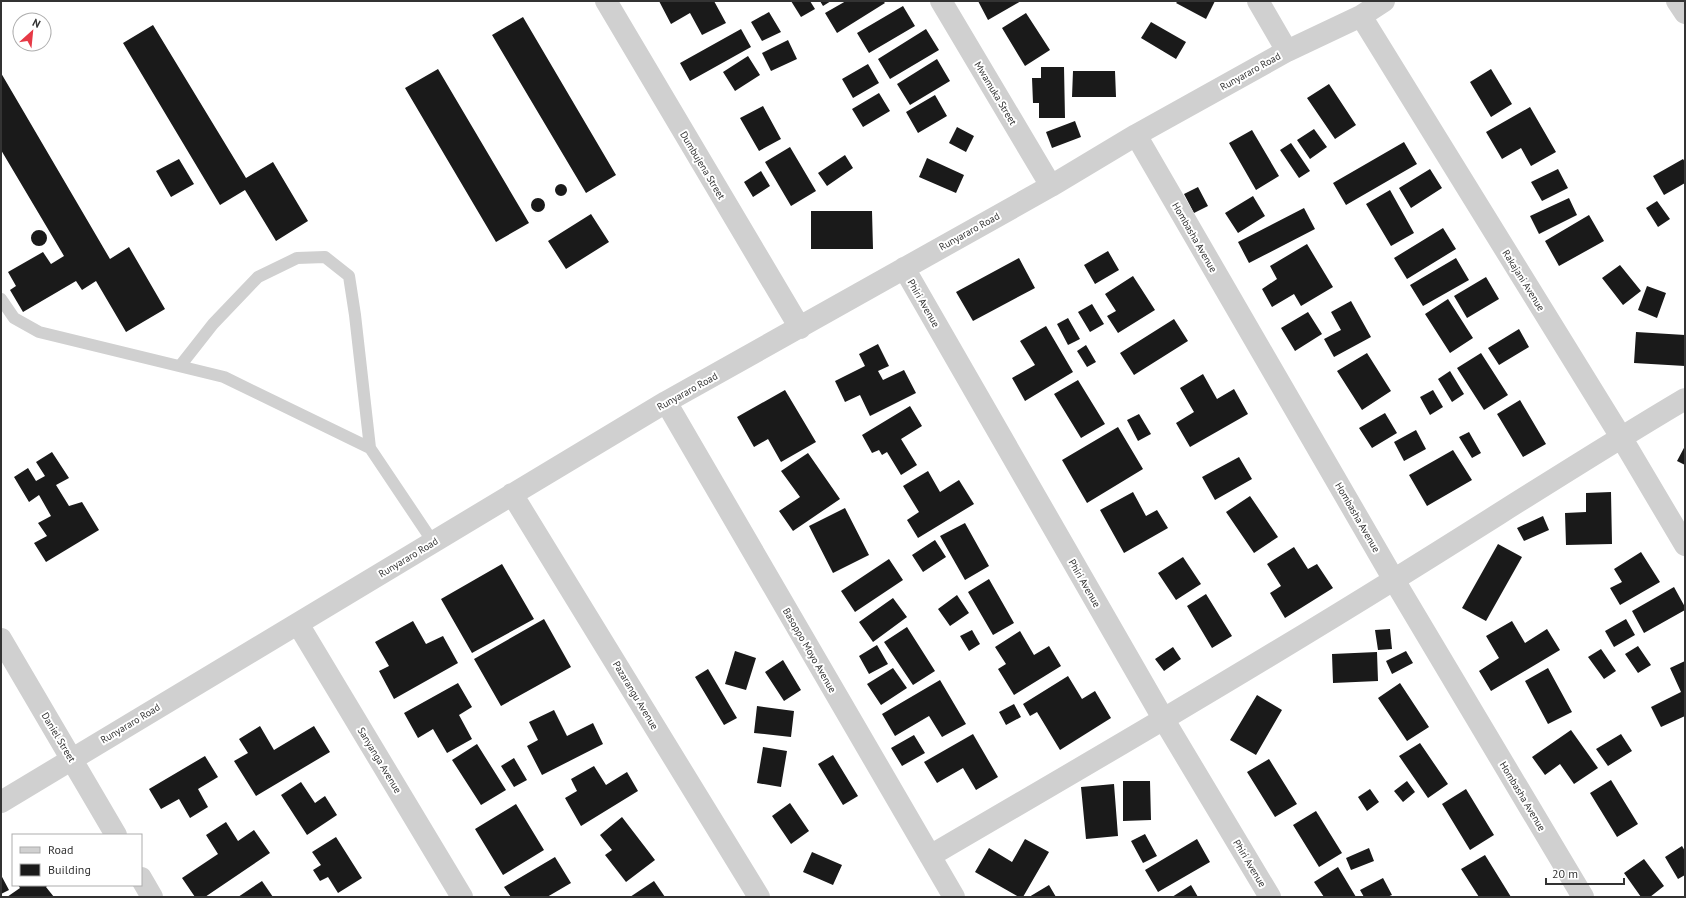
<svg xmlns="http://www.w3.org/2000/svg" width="1686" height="898" viewBox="0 0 1686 898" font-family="'PT Sans',sans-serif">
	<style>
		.building { fill: #1a1a1a }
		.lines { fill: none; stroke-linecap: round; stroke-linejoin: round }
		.lane { stroke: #d0d0d0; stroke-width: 12 }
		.street { stroke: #d0d0d0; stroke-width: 22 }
		.labels { text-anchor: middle; stroke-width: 4; stroke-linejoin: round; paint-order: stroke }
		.street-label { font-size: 10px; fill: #333; stroke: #fff }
	</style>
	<rect width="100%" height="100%" fill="#fff"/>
	<!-- building -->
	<path class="building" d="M659,1H714L726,23L702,35L690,13L671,24Z
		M791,1H810L815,9L801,17Z
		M820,1H831L823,6Z
		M846,1H883L885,3L837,33L825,13Z
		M978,1H1021L988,20Z
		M1178,1H1215L1206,19L1176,3Z
		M903,6L915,26L869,53L857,33Z
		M769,12L781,32L762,41L751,22Z
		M1026,13L1050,50L1025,66L1002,28Z
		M523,17L616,175L586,193L492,35Z
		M1151,22L1186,42L1176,59L1141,38Z
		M153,25L246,178L273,162L308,221L276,241L245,190L220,205L123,43Z
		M741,29L751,47L690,81L680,63Z
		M926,29L939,50L890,79L878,59Z
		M788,40L797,59L771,71L762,53Z
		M748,56L760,75L735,91L723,72Z
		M937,59L950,81L910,105L897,84Z
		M868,64L879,83L853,98L842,79Z
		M1041,67H1064L1065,118H1039V103H1033L1032,78H1041Z
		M438,69L529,223L496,242L405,88Z
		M1491,69L1512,104L1491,117L1470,82Z
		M1073,71H1115L1116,97H1072Z
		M1,73L110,259L129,247L165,309L126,332L96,281L82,290L76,281L23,312L10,290L16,286L8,272L43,252L51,264L64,256L1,150Z
		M1329,84L1356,125L1335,139L1307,98Z
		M879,93L890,111L863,127L852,109Z
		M935,95L947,116L918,133L906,112Z
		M763,106L781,139L759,151L740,118Z
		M1530,107L1556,152L1531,166L1521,148L1502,159L1486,132Z
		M1075,121L1081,137L1052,148L1046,132Z
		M957,127L974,136L966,152L949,143Z
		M1314,129L1327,147L1310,159L1297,140Z
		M1252,130L1279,176L1256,190L1229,143Z
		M1404,142L1417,164L1346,205L1333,183Z
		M1291,143L1310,171L1299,178L1280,150Z
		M790,147L816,191L791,206L765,162Z
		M845,155L853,168L827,186L818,173Z
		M927,158L964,175L956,193L919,177Z
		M179,159L194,184L171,197L156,171Z
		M1683,159L1685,162V183L1664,195L1653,176Z
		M1430,169L1442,188L1411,208L1399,188Z
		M1558,169L1568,188L1542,201L1531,182Z
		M761,171L770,186L753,197L744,182Z
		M555 190a6 6 0 1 1 12 0a6 6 0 1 1-12 0Z
		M1198,187L1208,206L1194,213L1184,194Z
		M1390,190L1414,233L1391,246L1366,204Z
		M1253,196L1265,216L1238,233L1225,213Z
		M1569,198L1577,215L1539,234L1530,216Z
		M531 205a7 7 0 1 1 14 0a7 7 0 1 1-14 0Z
		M1657,201L1670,219L1658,227L1646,208Z
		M1304,208L1315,229L1249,263L1238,242Z
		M811,211H872L873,249H811Z
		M591,214L609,242L566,269L548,241Z
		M1589,215L1604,241L1559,266L1545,241Z
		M1443,228L1456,249L1407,279L1394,258Z
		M31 238a8 8 0 1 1 16 0a8 8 0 1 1-16 0Z
		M1307,244L1333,287L1301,306L1294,294L1272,307L1262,289L1277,279L1270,266Z
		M1108,251L1119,270L1095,284L1084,265Z
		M1019,258L1035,288L973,321L956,292Z
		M1456,258L1469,280L1423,306L1410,285Z
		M1620,265L1641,291L1623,305L1602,278Z
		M1133,276L1155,310L1118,333L1107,316L1116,311L1105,294Z
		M1486,277L1499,299L1467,318L1454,296Z
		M1647,286L1666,293L1657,318L1638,310Z
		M1448,299L1473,338L1450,353L1425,314Z
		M1351,301L1371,337L1334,357L1324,339L1341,330L1331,312Z
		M1092,304L1104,324L1090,332L1078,312Z
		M1308,312L1322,334L1295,351L1281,328Z
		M1068,318L1080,339L1068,345L1057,324Z
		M1174,319L1188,341L1134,375L1120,353Z
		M1046,326L1073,372L1025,401L1012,378L1035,365L1020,341Z
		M1519,329L1529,347L1499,365L1488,348Z
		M1636,332L1685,335V366L1634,363Z
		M878,344L889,366L878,371L883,380L904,370L916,393L870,416L860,395L845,402L835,381L865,366L859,354Z
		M1086,345L1096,362L1087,367L1077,351Z
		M1367,353L1391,391L1362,410L1337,371Z
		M1481,353L1508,395L1484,410L1457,368Z
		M1450,371L1464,394L1452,402L1438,379Z
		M1203,374L1217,399L1234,389L1248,414L1190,447L1176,423L1194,412L1180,388Z
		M1078,380L1105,424L1081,438L1054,394Z
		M785,390L816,442L781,462L768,439L754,447L737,417Z
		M1433,390L1443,407L1430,415L1420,397Z
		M1520,400L1546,444L1523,457L1497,414Z
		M910,406L922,426L901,439L917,465L901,475L887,452L882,455L879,450L872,453L862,435Z
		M1385,413L1397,433L1372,448L1359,428Z
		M1139,414L1151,434L1138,441L1127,420Z
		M1118,427L1143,469L1087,503L1062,460Z
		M1416,430L1426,449L1404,461L1394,442Z
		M1469,432L1481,453L1472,458L1459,437Z
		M1685,446V465L1677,461Z
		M1453,450L1472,480L1427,506L1409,475Z
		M52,452L69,478L56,485L69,506L82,502L99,530L46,562L34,543L47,536L38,523L51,516L39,495L29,502L14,477L28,468L36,481L45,476L36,462Z
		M808,453L840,499L793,531L779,511L800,497L781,471Z
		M1239,457L1252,479L1215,500L1202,477Z
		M928,471L940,492L959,480L974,504L918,538L907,520L919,512L903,486Z
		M1133,492L1146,516L1157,510L1168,528L1124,553L1100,510Z
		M1611,492L1612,544L1566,545L1565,513L1586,512V493Z
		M1250,496L1278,537L1254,553L1226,512Z
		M845,508L869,555L833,573L809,526Z
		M1543,516L1549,530L1524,541L1517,528Z
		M965,523L989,566L965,580L940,536Z
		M935,540L946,557L923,572L912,555Z
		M1498,544L1522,557L1486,621L1462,608Z
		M1294,547L1308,569L1317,564L1333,588L1285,618L1270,593L1281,586L1267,564Z
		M1641,552L1660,582L1620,605L1610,588L1622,582L1614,569Z
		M1183,557L1201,584L1176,600L1158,573Z
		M889,559L903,580L855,612L841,591Z
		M502,564L534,619L472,653L441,599Z
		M989,579L1014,623L993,635L968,592Z
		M1674,587L1685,607V610L1644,633L1632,611Z
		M1206,594L1232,636L1212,648L1187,606Z
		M957,595L969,613L950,626L938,609Z
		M893,598L907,617L873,642L859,622Z
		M544,619L571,667L501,706L474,659Z
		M1626,619L1635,635L1614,647L1605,631Z
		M413,621L426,644L443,636L458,663L394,699L379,671L389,666L375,642Z
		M1512,621L1525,643L1547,629L1560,650L1491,691L1479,671L1499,658L1486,636Z
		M907,627L935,671L913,685L884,642Z
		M1390,629L1392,649L1378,650L1375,630Z
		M972,630L980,644L969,651L960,636Z
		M1020,631L1034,655L1049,646L1061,666L1014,695L998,669L1006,664L995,647Z
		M877,645L888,664L869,674L859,656Z
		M1638,646L1651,665L1638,673L1625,654Z
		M1173,647L1181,659L1164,671L1155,659Z
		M1601,649L1616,671L1604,679L1588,657Z
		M735,651L756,658L746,690L725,684Z
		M1406,651L1413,663L1392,674L1386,661Z
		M1377,652L1378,681L1333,683L1332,654Z
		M783,660L801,690L784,701L765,672Z
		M1685,661V716L1661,727L1651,707L1681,692L1670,668Z
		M893,668L907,688L881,705L867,684Z
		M1548,668L1572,712L1548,724L1525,681Z
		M708,669L737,718L724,725L695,677Z
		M1068,676L1082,699L1095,691L1111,718L1060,750L1037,712L1030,716L1023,704Z
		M940,680L966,724L942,737L929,716L895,736L882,714Z
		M458,683L472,707L459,715L472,739L447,753L433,729L418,738L404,713Z
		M1400,683L1429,727L1407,741L1378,698Z
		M1257,695L1282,710L1256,755L1230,740Z
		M1014,704L1021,717L1006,725L999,712Z
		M757,706L794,711L791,737L754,733Z
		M554,710L567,736L593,723L603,744L542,775L527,746L538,740L529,722Z
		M260,726L274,750L314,726L330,752L256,796L234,761L248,753L239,739Z
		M1571,730L1598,768L1574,784L1560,764L1545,775L1532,757Z
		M973,734L998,777L976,790L963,768L937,783L924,762Z
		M1621,734L1632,751L1608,766L1596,749Z
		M914,735L925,753L902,766L891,748Z
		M1420,743L1448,784L1428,798L1399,756Z
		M477,744L506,790L481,805L452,760Z
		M763,747L787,751L781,787L757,783Z
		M833,755L858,796L843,805L818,764Z
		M205,756L218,777L198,789L208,807L190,818L179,799L161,809L149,789Z
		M514,758L527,780L514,787L501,766Z
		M1269,759L1297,804L1275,817L1247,772Z
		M594,766L606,785L627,772L638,791L581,826L565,798L577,791L571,779Z
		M1611,780L1638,824L1617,837L1590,793Z
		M1123,781H1150L1151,820L1123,821Z
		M1407,781L1415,792L1403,802L1394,791Z
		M301,782L315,803L325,796L337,815L307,835L281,795Z
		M1114,784L1118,836L1086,839L1081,787Z
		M1370,789L1379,802L1367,811L1358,797Z
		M1466,789L1494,835L1470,850L1442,804Z
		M790,803L809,831L791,844L772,816Z
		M516,804L544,850L503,875L475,829Z
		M1316,811L1342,853L1319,867L1293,825Z
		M622,817L655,860L626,882L605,855L612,850L600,835Z
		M226,822L238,841L254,830L270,853L205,897H195L182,878L218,854L206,835Z
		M1145,834L1157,856L1143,863L1131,841Z
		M336,837L362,878L338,893L328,877L320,881L313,870L321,865L312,852Z
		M1025,839L1049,852L1023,897H1019L975,872L989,848L1012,862Z
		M1197,839L1210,862L1158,892L1145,870Z
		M1682,846L1685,851V875L1678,879L1665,857Z
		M1369,848L1374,861L1351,870L1346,858Z
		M812,852L842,865L833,885L803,872Z
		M1485,855L1511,897H1479L1461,869Z
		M555,857L571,883L547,897H511L504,887Z
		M1644,859L1664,886L1650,897H1641L1624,873Z
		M1338,867L1356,897H1324L1314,882Z
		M1,875L9,890L1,894Z
		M1383,878L1392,895L1387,897H1364L1360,890Z
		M262,881L273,897H238Z
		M654,881L665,897H630Z
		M18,885H48L46,887L54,897H7L20,888Z
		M1049,885L1056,897H1029Z
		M1191,885L1198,897H1172Z"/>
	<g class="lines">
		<!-- lane -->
		<path class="lane" d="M1,299L14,318L39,332L224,377L370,448L433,542
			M180,366L213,324L258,277L297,258L325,257L349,276L355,315L370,448"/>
		<!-- street -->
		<path class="street" d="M606,1L800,328
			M941,1L1051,186
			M1258,1L1287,51
			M1677,1L1685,13
			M1361,16L1621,437L1685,545
			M1136,135L1394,580L1583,897
			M904,268L1164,720L1270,897
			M666,402L954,897
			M512,494L759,897
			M298,624L462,897
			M1,639L116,835
			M1,802L666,402L1051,186L1136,135L1287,51L1361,16L1384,1
			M930,856C1086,765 1242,674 1395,579C1492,519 1587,457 1685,399
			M141,878L152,897"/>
	</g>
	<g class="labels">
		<!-- street labels -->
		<g class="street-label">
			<text transform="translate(1250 71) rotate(-29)" y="4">Runyararo Road</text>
			<text transform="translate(996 93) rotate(59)" y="4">Mwamuka Street</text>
			<text transform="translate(703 165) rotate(59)" y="4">Dumbujena Street</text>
			<text transform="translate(969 231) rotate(-29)" y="4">Runyararo Road</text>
			<text transform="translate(1195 237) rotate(60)" y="4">Hombasha Avenue</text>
			<text transform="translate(1524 280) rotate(58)" y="4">Rakajani Avenue</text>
			<text transform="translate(924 303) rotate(60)" y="4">Phiri Avenue</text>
			<text transform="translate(687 391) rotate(-29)" y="4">Runyararo Road</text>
			<text transform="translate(1358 517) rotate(60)" y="4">Hombasha Avenue</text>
			<text transform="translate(408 557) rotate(-31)" y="4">Runyararo Road</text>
			<text transform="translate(1085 583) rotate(60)" y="4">Phiri Avenue</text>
			<text transform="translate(810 650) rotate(60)" y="4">Basoppo Moyo Avenue</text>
			<text transform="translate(636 695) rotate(59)" y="4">Pazarangu Avenue</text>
			<text transform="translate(130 723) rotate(-31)" y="4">Runyararo Road</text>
			<text transform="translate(59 737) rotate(59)" y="4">Daniel Street</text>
			<text transform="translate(380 760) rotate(59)" y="4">Sanyanga Avenue</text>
			<text transform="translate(1523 796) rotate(59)" y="4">Hombasha Avenue</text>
			<text transform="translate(1250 863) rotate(59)" y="4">Phiri Avenue</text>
		</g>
	</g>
	<!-- border -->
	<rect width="1686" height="898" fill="none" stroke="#333333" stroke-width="4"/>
	<!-- legend -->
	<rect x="12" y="834" width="130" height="52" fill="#ffffff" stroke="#adadad"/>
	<rect x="20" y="847" width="20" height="6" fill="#d0d0d0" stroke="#adadad"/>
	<text x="48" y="854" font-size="12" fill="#333333">Road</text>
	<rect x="20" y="864" width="20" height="12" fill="#1a1a1a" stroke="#adadad"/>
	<text x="48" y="874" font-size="12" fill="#333333">Building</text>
	<!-- north arrow -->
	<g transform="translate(32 32) rotate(27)"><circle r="19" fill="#ffffff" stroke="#adadad"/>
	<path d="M0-3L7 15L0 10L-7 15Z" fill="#e63946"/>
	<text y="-6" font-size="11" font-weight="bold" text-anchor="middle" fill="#333333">N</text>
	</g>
	<!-- scale -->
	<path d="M1546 878v6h78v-6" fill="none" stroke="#333333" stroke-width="2"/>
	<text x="1552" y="878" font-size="12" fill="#333333" stroke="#ffffff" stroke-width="3" paint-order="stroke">20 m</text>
</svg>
